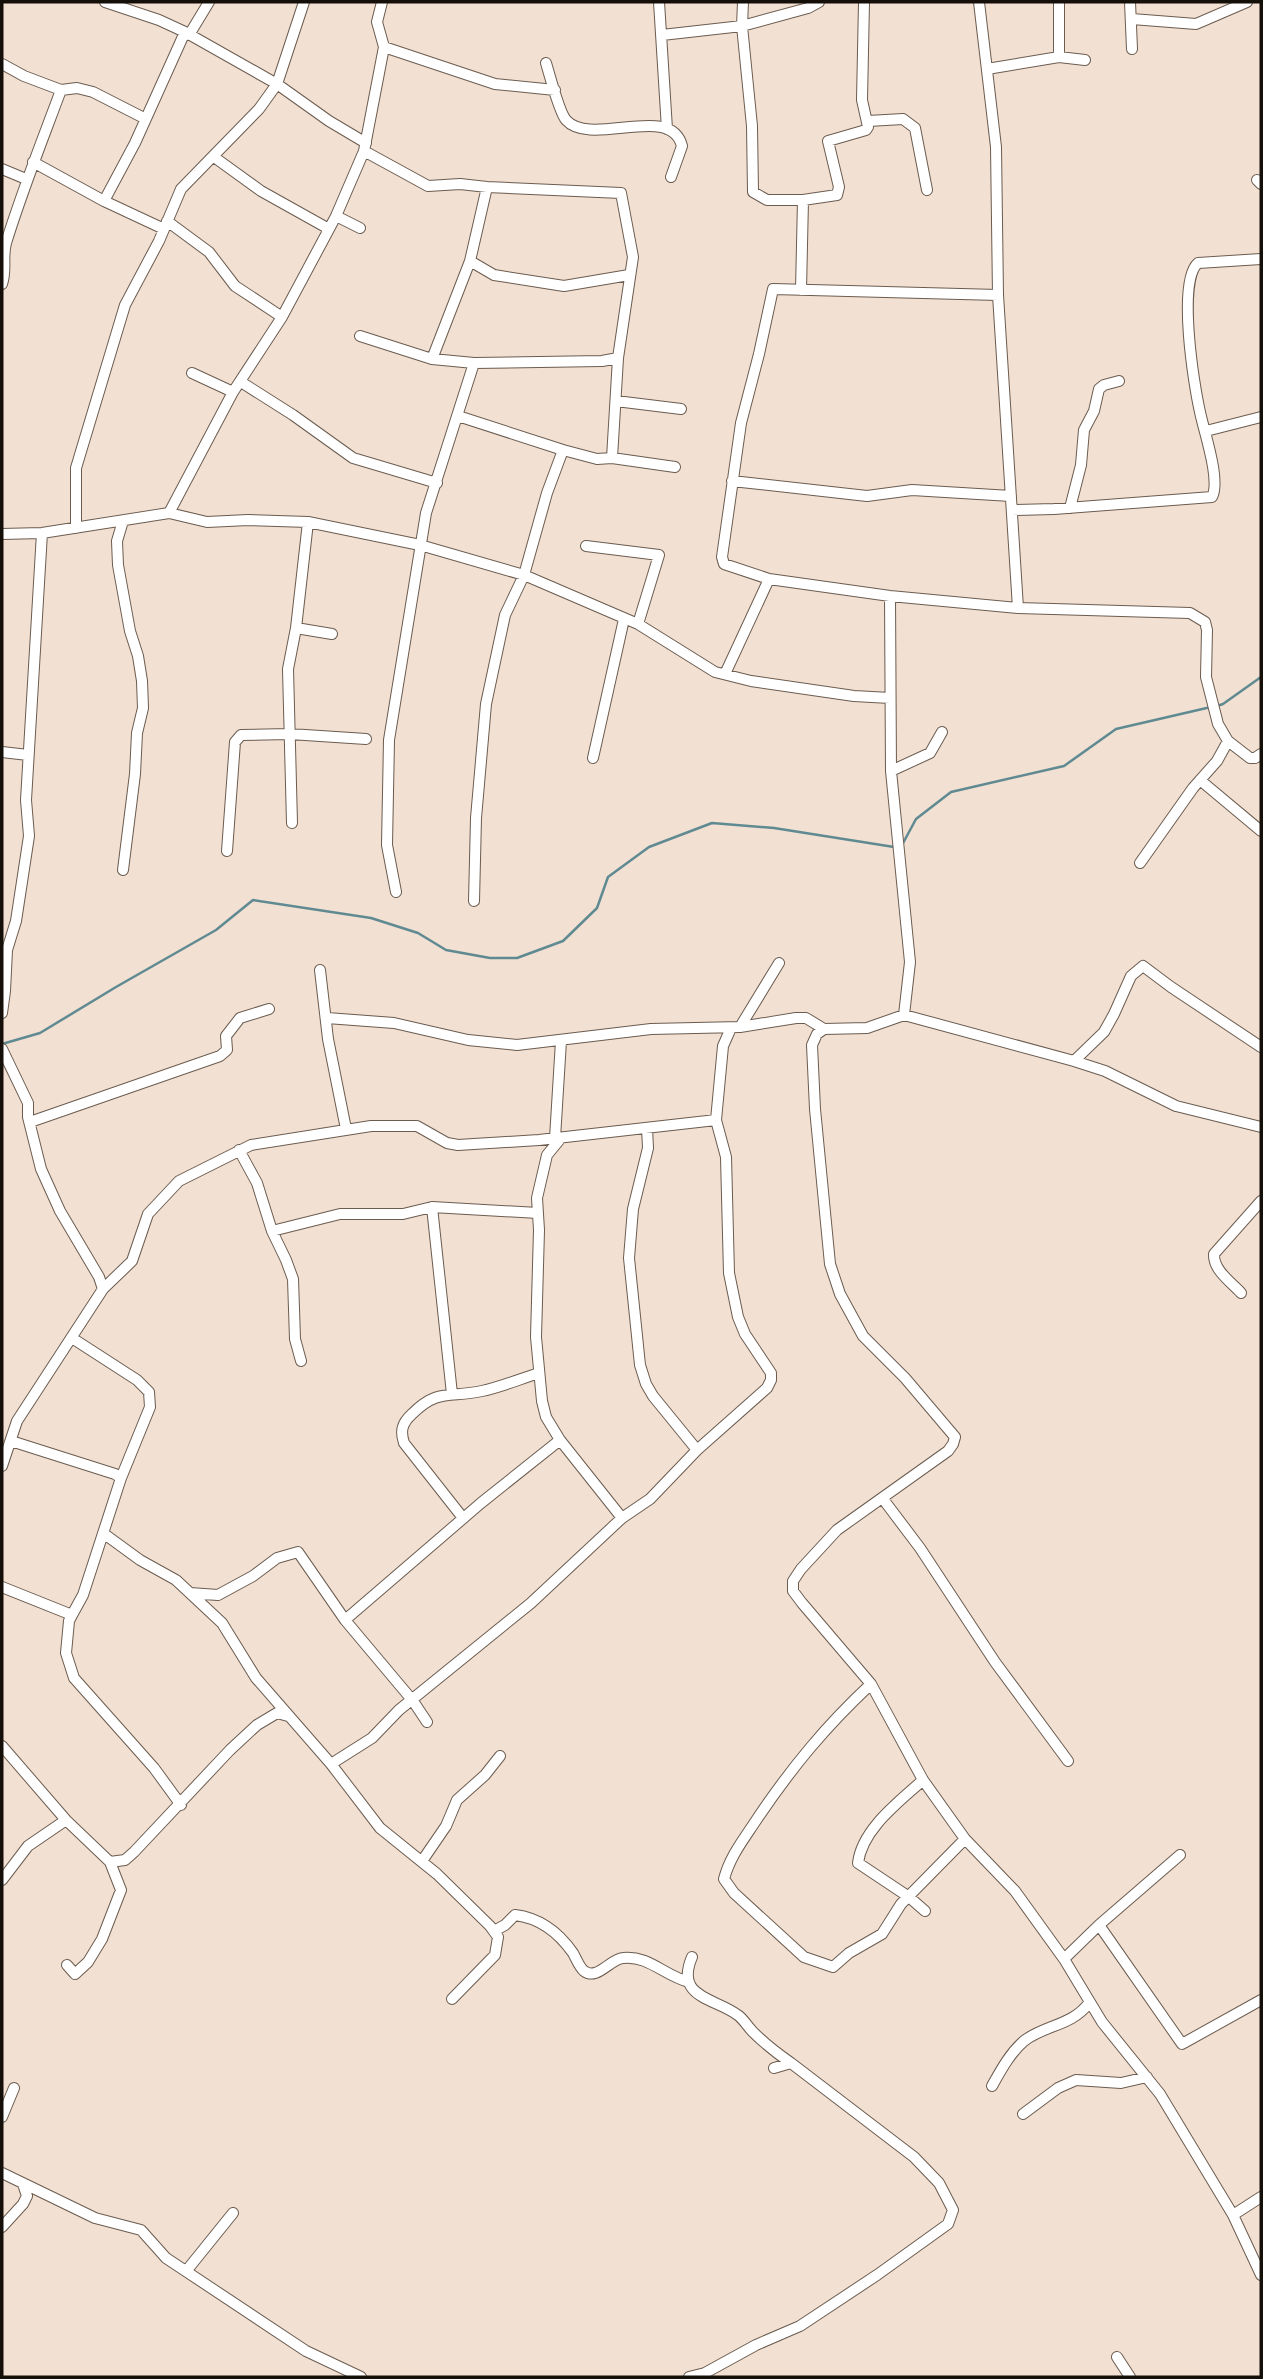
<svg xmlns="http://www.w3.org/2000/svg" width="1263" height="2379" viewBox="0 0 1263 2379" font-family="Montserrat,sans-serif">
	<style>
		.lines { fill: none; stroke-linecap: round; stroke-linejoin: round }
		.stream { stroke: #608a92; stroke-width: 2.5 }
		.street-casing { stroke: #6b5c50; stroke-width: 12 }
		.street { stroke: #fff; stroke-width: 10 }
	</style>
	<rect width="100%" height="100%" fill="#f2e0d2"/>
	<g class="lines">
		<!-- stream -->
		<path class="stream" d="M1217,706L1223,704L1261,677
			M902,845L916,819L951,792L1064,766L1116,729L1211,707
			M2,1044L40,1033L116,987L216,930L253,900L371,918L418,933L446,950L490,958H517L563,941L597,908L608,877L649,847L712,823L774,828L894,847"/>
		<!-- street casing -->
		<g class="street-casing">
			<path id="street" d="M105,2L159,20L185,32L277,84L329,121L366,143
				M659,2L667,129
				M743,2L742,26L752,126L753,192L767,200H803L837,195L839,187L828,141L866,130L868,127L862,100L864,2
				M979,2L996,147L998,295L1018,608
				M1059,2V57
				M1130,2L1132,49
				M1132,19L1196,24L1247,2
				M189,35L209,2
				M662,35L742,26L808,8L819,2
				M384,47L495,84L555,90
				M546,63C550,76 559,112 566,120C591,148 671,102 682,146L671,177
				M2,64L24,76L61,90L77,88L93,92L144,118
				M987,69L1059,57L1085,60
				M868,121L903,119L915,128L927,190
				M364,151L428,186L460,184L487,187L621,193L633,257L618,358L612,458L597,459L563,450L547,493L524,575L638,624L715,672L751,681L854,696L890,698
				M214,157L261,191L329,229
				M33,162L104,201L164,229
				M2,169L26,179
				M1257,180L1261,184
				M104,201L135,143L185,32
				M336,216L360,228
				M167,221L209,252L235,286L282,317
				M470,261L494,275L564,286L629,275
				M2,284C7,270 2,258 6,243C22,191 42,141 61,90
				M801,290L803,200
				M998,295L773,289L759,354L741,423L722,557L724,564L769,579L890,596L1018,608L1190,613L1205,622L1207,630L1206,677L1218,724L1228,741L1250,758H1255L1261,754
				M360,336L432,359L474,363L602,361L618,358
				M432,359L470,261L487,187
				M192,373L233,392
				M241,382L293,415L353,458L437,483
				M616,401L681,409
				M458,416L563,450
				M1206,431L1261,417
				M612,458L675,467
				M732,481L867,496L912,490L1011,496
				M1070,508L1081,465L1084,430L1094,411L1099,389L1104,385L1119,381
				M1012,510L1054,509L1212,497C1221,480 1204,432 1200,412C1194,386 1177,281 1198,263L1261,259
				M169,513L233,392L282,317L336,216L364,151L384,47L377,22L382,2
				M123,521L117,541L118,565L130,631L138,656L142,681L143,708L137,733L135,774L123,870
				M76,528V468L125,305L159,241L181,189L259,109L277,84L304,2
				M2,534L42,533L169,513L207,522L248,520L308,522L420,545L524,575L505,615L486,704L476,818L474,901
				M586,546L659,555L638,624
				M890,596L891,771L910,962L904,1015
				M296,628L332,634
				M725,674L769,579
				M2,752L28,755
				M593,758L624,619
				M891,771L930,753L942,732
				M1200,780L1261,831
				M292,823L288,669L296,628L308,522
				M227,851L235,742L241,735L290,734L366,739
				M1140,863L1193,788L1217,761L1228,741
				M396,892L387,845L389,740L426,513L474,363
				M320,970L328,1039L346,1129
				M2,1013L5,991L7,950L16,921L29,836L26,800L42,533
				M327,1018L394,1023L468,1040L517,1045L651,1029L740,1027L796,1018H806L824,1029
				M740,1027L779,963
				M2,1049L28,1103V1117L41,1169L60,1211L99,1277L103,1289
				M1074,1061L1104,1032L1114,1014L1131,976L1143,966L1171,987L1261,1047
				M30,1122L220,1056L227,1050L226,1036L240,1018L269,1009
				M1261,1127L1176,1106L1105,1071L1074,1061L904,1015L867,1028L824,1029L817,1034L812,1045L815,1109L830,1264L840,1294L863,1336L905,1378L955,1437L953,1444L948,1451L837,1530L801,1569L793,1581V1591L802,1603L871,1684L923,1780L965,1839L1015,1891L1064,1959L1102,2022L1160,2094L1233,2215L1261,2275
				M647,1128L648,1148L633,1209L629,1258L640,1365L646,1384L653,1396L697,1450
				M555,1138L561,1041
				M561,1138L547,1155L537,1198L539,1230L536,1337L542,1401L546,1417L560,1440L622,1518
				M239,1150L257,1183L272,1231L286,1260L293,1279L295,1339L301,1361
				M432,1207L452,1394
				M272,1231L340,1214H403L432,1207L538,1213
				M1241,1293C1231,1282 1213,1270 1214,1254L1261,1201
				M72,1338L137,1380L149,1392L150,1407L121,1478
				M2,1466L17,1421L103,1289L132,1261L148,1214L179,1181L251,1145L371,1126H417L447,1143L458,1145L539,1140L716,1120
				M883,1499L920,1548L995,1662L1068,1761
				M463,1518L404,1443C400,1431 402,1423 412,1414C438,1388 450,1398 482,1391C501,1387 520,1379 539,1373
				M103,1533L140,1560L176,1580L222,1623L256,1678L331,1764L380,1828L437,1874L490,1926L498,1937L495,1955L452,1999
				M2,1587L72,1615L83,1595L121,1478L115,1474L11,1441
				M190,1593L218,1595L253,1576L277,1558L298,1552L345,1620
				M72,1615L69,1621L66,1653L74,1678L154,1768L181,1805
				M871,1684C826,1726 792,1767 757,1819C744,1839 730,1856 724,1879L734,1893L804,1957L833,1967L849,1953L882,1934L901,1904L965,1839
				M427,1722L413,1701L345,1620L481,1503L560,1440
				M2,1746L66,1820L110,1862L121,1890L102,1939L88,1962L75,1974L67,1965
				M331,1764L372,1738L399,1710L531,1603L622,1518L650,1499L697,1450L767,1388L771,1380V1373L745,1334L738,1317L729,1273L726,1157L716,1120L723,1046L731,1028
				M923,1780C899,1802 862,1829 858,1863L909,1897L925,1911
				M422,1861L446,1826L457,1800L485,1775L500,1756
				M110,1862L125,1860L134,1852L230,1750L257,1725L277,1713L288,1716
				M2,1880L28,1846L66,1820
				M1099,1925L1180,1855
				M494,1931L505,1925L515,1915C540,1918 559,1933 573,1953C576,1958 579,1967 584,1971C597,1981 610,1959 623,1958C648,1955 665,1976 689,1982
				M692,1957C674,1999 717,1998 739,2016C744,2020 748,2027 753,2032C765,2044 778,2054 791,2063
				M1064,1959L1099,1925L1182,2044L1261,2000
				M992,2086C1001,2070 1010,2053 1024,2041C1044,2025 1072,2026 1089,2003
				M1023,2114L1058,2088L1076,2080L1121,2083L1147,2077
				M2,2117L14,2088
				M2,2173L95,2218L141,2230L166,2258L306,2351L361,2377
				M1233,2215L1261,2197
				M2,2227L23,2204L27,2196L23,2184
				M187,2270L233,2213
				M1117,2357L1130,2377
				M689,2377L705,2373L756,2345L800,2326L877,2275L948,2224L953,2210L939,2183L914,2157L791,2063L774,2068"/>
		</g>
		<!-- street -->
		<use href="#street" class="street"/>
	</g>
	<!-- border -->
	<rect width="1263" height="2379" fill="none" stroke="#150f0a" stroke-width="7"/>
</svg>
